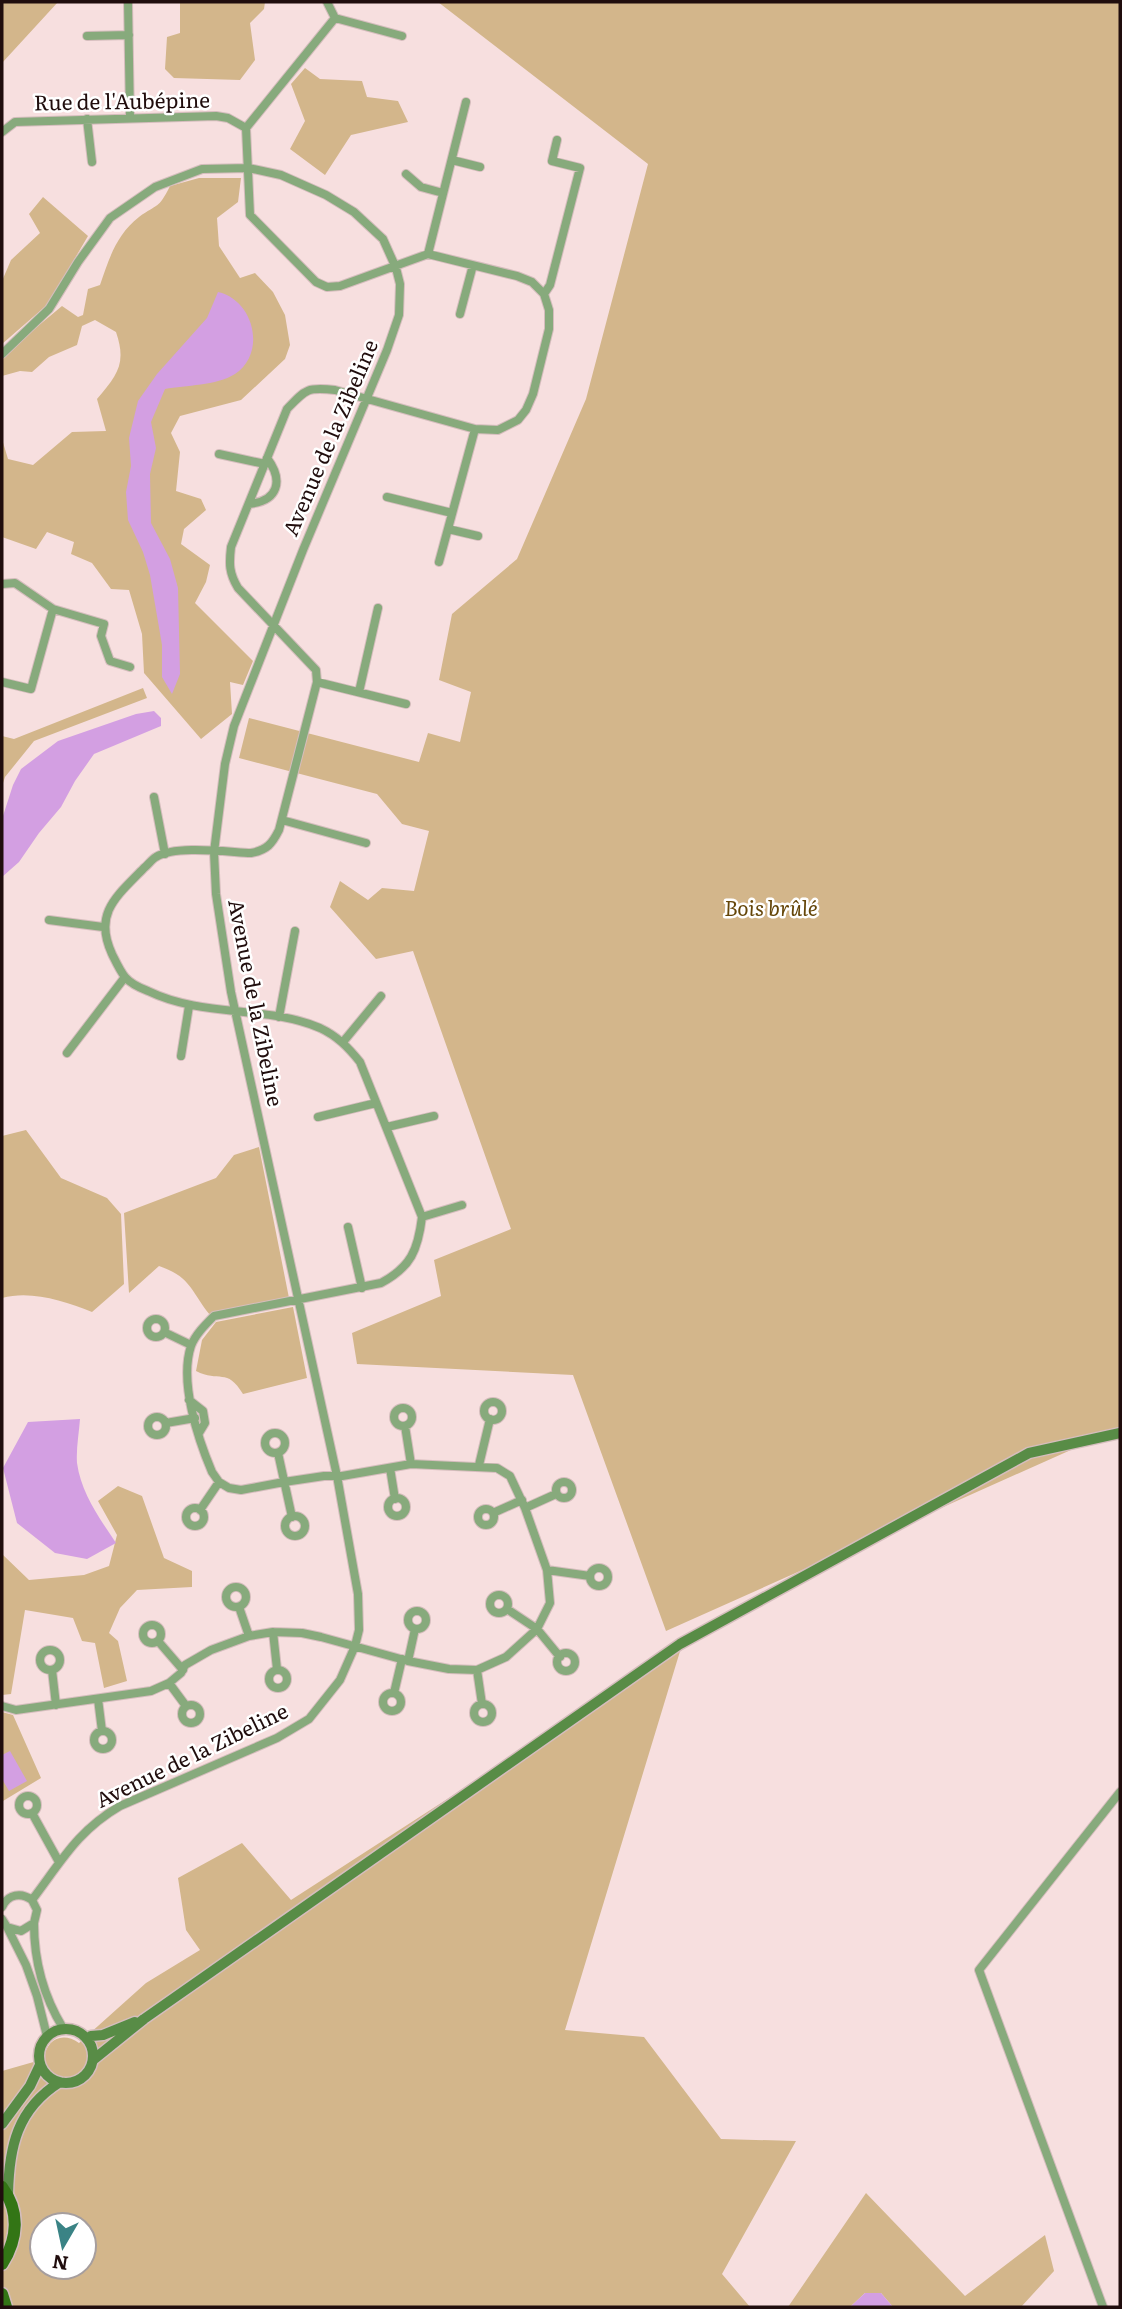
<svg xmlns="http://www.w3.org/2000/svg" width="1122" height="2309" viewBox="0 0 1122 2309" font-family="Literata,serif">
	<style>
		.green { fill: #d3b68b; fill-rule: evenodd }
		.water { fill: #d39fe2 }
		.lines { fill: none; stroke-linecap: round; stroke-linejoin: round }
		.street-casing { stroke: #d5bdbd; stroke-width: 10 }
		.secondary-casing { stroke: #d5bdbd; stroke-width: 13 }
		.primary-casing { stroke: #d5bdbd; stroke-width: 15 }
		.street { stroke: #87aa7c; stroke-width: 8 }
		.secondary { stroke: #588c46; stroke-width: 10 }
		.primary { stroke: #337515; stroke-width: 12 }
		.labels { text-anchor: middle; stroke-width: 5; stroke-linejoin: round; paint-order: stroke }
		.street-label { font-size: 21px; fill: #200d0d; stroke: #fff }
		.park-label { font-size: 21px; font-style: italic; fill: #654609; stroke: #fff }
	</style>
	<rect width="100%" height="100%" fill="#f7dfdf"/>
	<!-- green -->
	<path class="green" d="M2,2H58L2,63Z
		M180,2H265L264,9L250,23L255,60L240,80L174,78L165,69L167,37L180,33Z
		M438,2H1120V1428L666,1631L573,1375L357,1364L352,1333L441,1296L434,1260L511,1229L413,951L376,959L330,907L340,881L368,900L382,888L414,891L429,831L402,824L377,794L239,758L249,718L419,762L428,733L460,742L471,692L439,680L452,614L517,559L586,399L648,164Z
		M305,68L320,79L362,81L367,97L398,101L408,122L351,135L325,175L290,149L305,121L291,84Z
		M199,178H241L238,202L217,218L219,246L240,278L255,273L273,292L285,315L290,345L285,359L241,400L180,416L171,433L180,452L176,491L201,499L206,510L184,529L181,544L210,565L206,582L195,603L253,661L243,685L230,682L232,714L201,739L144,673L142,634L129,590L111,589L92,563L71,554L74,542L47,532L36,549L2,537V439L8,459L33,465L72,432L106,431L97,399C117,375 127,364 116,332L95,320L82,326L77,345L49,357L32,372L20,371L2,376V356L62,306L78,317L83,315L88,289L100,285C109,259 116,235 139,217C158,203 158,210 170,186Z
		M43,197L88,236L48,304L2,344V281L11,260L40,233L29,214Z
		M143,688L147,698L34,741L5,777L2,786V736L14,739Z
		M26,1130L61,1178L107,1198L121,1214L124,1284L92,1312C64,1301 31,1290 2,1298V1136Z
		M259,1147L289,1298L210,1315C190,1290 191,1277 159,1266L129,1293L124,1213L216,1178L234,1155Z
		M293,1307L307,1378L243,1394C227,1367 219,1383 196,1371L202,1340L216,1322Z
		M118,1486L142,1496L164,1558L192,1571V1587L137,1590L120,1608L109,1633L118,1641L127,1681L104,1688L95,1643L82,1641L73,1618L25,1610L11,1694L2,1695V1554L29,1580L84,1575L109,1566L117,1535L98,1501Z
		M681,1648L565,2030L644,2037L721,2139L796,2141L722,2274L750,2307H2V2071L44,2059C46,2040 62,2031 79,2043L146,1983L200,1950L186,1930L178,1878L242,1843L291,1900ZM42,2225H84V2267H42Z
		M2,1712L13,1715L41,1778L3,1801Z
		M866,2193L965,2296L1045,2235L1054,2271L1021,2307H893L881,2293H865L850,2307H788Z"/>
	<!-- water -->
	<path class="water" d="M218,292C254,300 267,353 235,374C216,386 186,385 165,389L151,422L156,448L150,474L151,523L170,559L178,588L180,674L172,694L162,677V645L150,575L143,552L128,520L126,492L131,466L129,438L138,401L157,374L207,318Z
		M154,711L161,718V726L94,754L75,781L61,807L39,833L19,862L2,877V819L13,785L21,769L58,741L136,714Z
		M80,1419C79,1433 76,1449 77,1463C81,1493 100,1519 116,1543L87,1559L55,1553L17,1523L3,1468L28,1422Z
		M10,1751L27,1781L9,1791L2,1779V1755Z
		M865,2293H881L893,2307H850Z"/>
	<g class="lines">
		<!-- street casing -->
		<g class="street-casing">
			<path id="street" d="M128,2L130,118
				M327,2L335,18L402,36
				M87,36L129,35
				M87,119L92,162
				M246,128L335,18
				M2,132L15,122L216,116L228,118L246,128L250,215L316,282L327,287L340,286L428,254L517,276L532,282L544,294L549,310V329L533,394L526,410L518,420L498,430L475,429L335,390C307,387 306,389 287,409L231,547C229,564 229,573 238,588L316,670L317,682L279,830C272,844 267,850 251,853C227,852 176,845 156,857C152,859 148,865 144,868C117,896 93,913 112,954C116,962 120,971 125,977C131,984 140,988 148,991C204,1018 266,1005 320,1028C337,1036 348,1047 360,1062L422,1217C418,1250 411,1267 381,1283L214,1316C205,1325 195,1335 191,1346C179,1382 198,1439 212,1472L219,1482L229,1488L241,1490L284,1482L324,1476H342L411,1464L497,1468L510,1476L525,1508L547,1570L550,1603L537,1629L506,1657L477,1670L449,1669L408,1661L321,1637L302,1633L273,1632L249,1636L211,1650L185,1665L181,1673L169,1683L151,1691L16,1710L2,1706
				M452,160L480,167
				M406,174L421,187L443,193
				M428,254L466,102
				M544,294L550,285L580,168L552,161L557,140
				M460,314L473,265
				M2,354L49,309L78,262L110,218L155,187L202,169L249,168L281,175L326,195L354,212L383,239L396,268L400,284L399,315L387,350L303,550L234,726L225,764L214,852L216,894L231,992L337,1476L358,1594L359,1630L355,1646L340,1680L309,1719L277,1738L120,1806C77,1831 61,1862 32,1900
				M219,454L265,464
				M387,497L452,513
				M249,504C278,501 284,481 267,458
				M448,529L478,536
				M439,562L475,429
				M2,584L15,583L53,609L104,624L101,636L110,661L130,667
				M2,682L31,689L53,609
				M317,682L406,704
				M359,692L378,608
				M154,797L165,854
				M282,820L366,843
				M49,920L103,927
				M279,1017L295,931
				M343,1042L381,996
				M67,1053L125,977
				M181,1056L189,1006
				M318,1117L376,1103
				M387,1127L434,1116
				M422,1217L462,1205
				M348,1227L362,1288
				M147 1328a9 9 0 1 1 18 0a9 9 0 1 1-18 0Z
				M164,1332L191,1345
				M189,1400L203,1411L205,1423L199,1433
				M484 1411a9 9 0 1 1 18 0a9 9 0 1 1-18 0Z
				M394 1417a9 9 0 1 1 18 0a9 9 0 1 1-18 0Z
				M148 1426a9 9 0 1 1 18 0a9 9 0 1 1-18 0Z
				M166,1423L195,1418
				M405,1426L411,1464
				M265 1443a10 10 0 1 1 20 0a10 10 0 1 1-20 0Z
				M278,1453L292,1517
				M479,1465L490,1419
				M390,1468L395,1499
				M556 1490a8 8 0 1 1 16 0a8 8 0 1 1-16 0Z
				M388 1507a9 9 0 1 1 18 0a9 9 0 1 1-18 0Z
				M186 1517a9 9 0 1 1 18 0a9 9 0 1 1-18 0Z
				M525,1508L556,1494
				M478 1517a8 8 0 1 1 16 0a8 8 0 1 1-16 0Z
				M200,1510L219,1482
				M493,1513L522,1500
				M285 1526a10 10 0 1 1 20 0a10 10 0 1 1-20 0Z
				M590 1577a9 9 0 1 1 18 0a9 9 0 1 1-18 0Z
				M547,1570L590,1576
				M226 1597a10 10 0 1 1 20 0a10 10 0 1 1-20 0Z
				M490 1604a9 9 0 1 1 18 0a9 9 0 1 1-18 0Z
				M239,1607L249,1636
				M507,1609L537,1629L560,1657
				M408 1620a9 9 0 1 1 18 0a9 9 0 1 1-18 0Z
				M143 1634a9 9 0 1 1 18 0a9 9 0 1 1-18 0Z
				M273,1632L277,1669
				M158,1641L183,1670
				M40 1660a10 10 0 1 1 20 0a10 10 0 1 1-20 0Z
				M557 1662a9 9 0 1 1 18 0a9 9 0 1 1-18 0Z
				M408,1661L415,1629
				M269 1679a9 9 0 1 1 18 0a9 9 0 1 1-18 0Z
				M52,1670L56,1705
				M477,1670L482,1704
				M169,1683L186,1706
				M383 1702a9 9 0 1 1 18 0a9 9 0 1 1-18 0Z
				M394,1693L402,1659
				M98,1699L102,1731
				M474 1713a9 9 0 1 1 18 0a9 9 0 1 1-18 0Z
				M182 1714a9 9 0 1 1 18 0a9 9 0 1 1-18 0Z
				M94 1740a9 9 0 1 1 18 0a9 9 0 1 1-18 0Z
				M19 1805a9 9 0 1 1 18 0a9 9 0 1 1-18 0Z
				M32,1813L59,1862
				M2,1907C8,1894 21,1892 32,1900L37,1910L34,1923L21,1931L7,1927L2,1919
				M34,1923C34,1960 44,1997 63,2028
				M7,1927L26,1965L37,1996L47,2036
				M1103,2307L979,1970L1120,1792"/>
		</g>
		<!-- secondary casing -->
		<g class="secondary-casing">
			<path id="secondary" d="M39 2056a27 27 0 1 1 54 0a27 27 0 1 1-54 0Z
				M88,2040L91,2036L103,2035L135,2022
				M93,2060L144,2019L680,1644L1029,1453L1120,1433
				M2,2124L30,2086L40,2065
				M8,2194C9,2147 17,2109 60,2082"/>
		</g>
		<!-- primary casing -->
		<g class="primary-casing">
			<path id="primary" d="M2,2187C20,2211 18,2239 2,2264
				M2,2294L6,2307"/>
		</g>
		<!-- street -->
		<use href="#street" class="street"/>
		<!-- secondary -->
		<use href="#secondary" class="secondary"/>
		<!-- primary -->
		<use href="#primary" class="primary"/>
	</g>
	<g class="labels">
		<!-- street labels -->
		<g class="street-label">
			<text transform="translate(122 102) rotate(-1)" y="7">Rue de l'Aubépine</text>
			<text transform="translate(331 438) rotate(-67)" y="7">Avenue de la Zibeline</text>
			<text transform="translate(255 1003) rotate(79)" y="7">Avenue de la Zibeline</text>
			<text transform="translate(192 1756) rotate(-26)" y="7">Avenue de la Zibeline</text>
		</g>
		<!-- park labels -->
		<g class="park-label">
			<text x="771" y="916">Bois brûlé</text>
		</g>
	</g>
	<!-- border -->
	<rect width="1122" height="2309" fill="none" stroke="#200d0d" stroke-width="7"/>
	<!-- north arrow -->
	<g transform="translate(63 2246) rotate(189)"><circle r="33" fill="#ffffff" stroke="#a69e9e" stroke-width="2"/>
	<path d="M0-5L12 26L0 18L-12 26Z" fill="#3a8385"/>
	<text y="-10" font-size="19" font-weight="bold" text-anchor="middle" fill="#200d0d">N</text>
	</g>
</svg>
